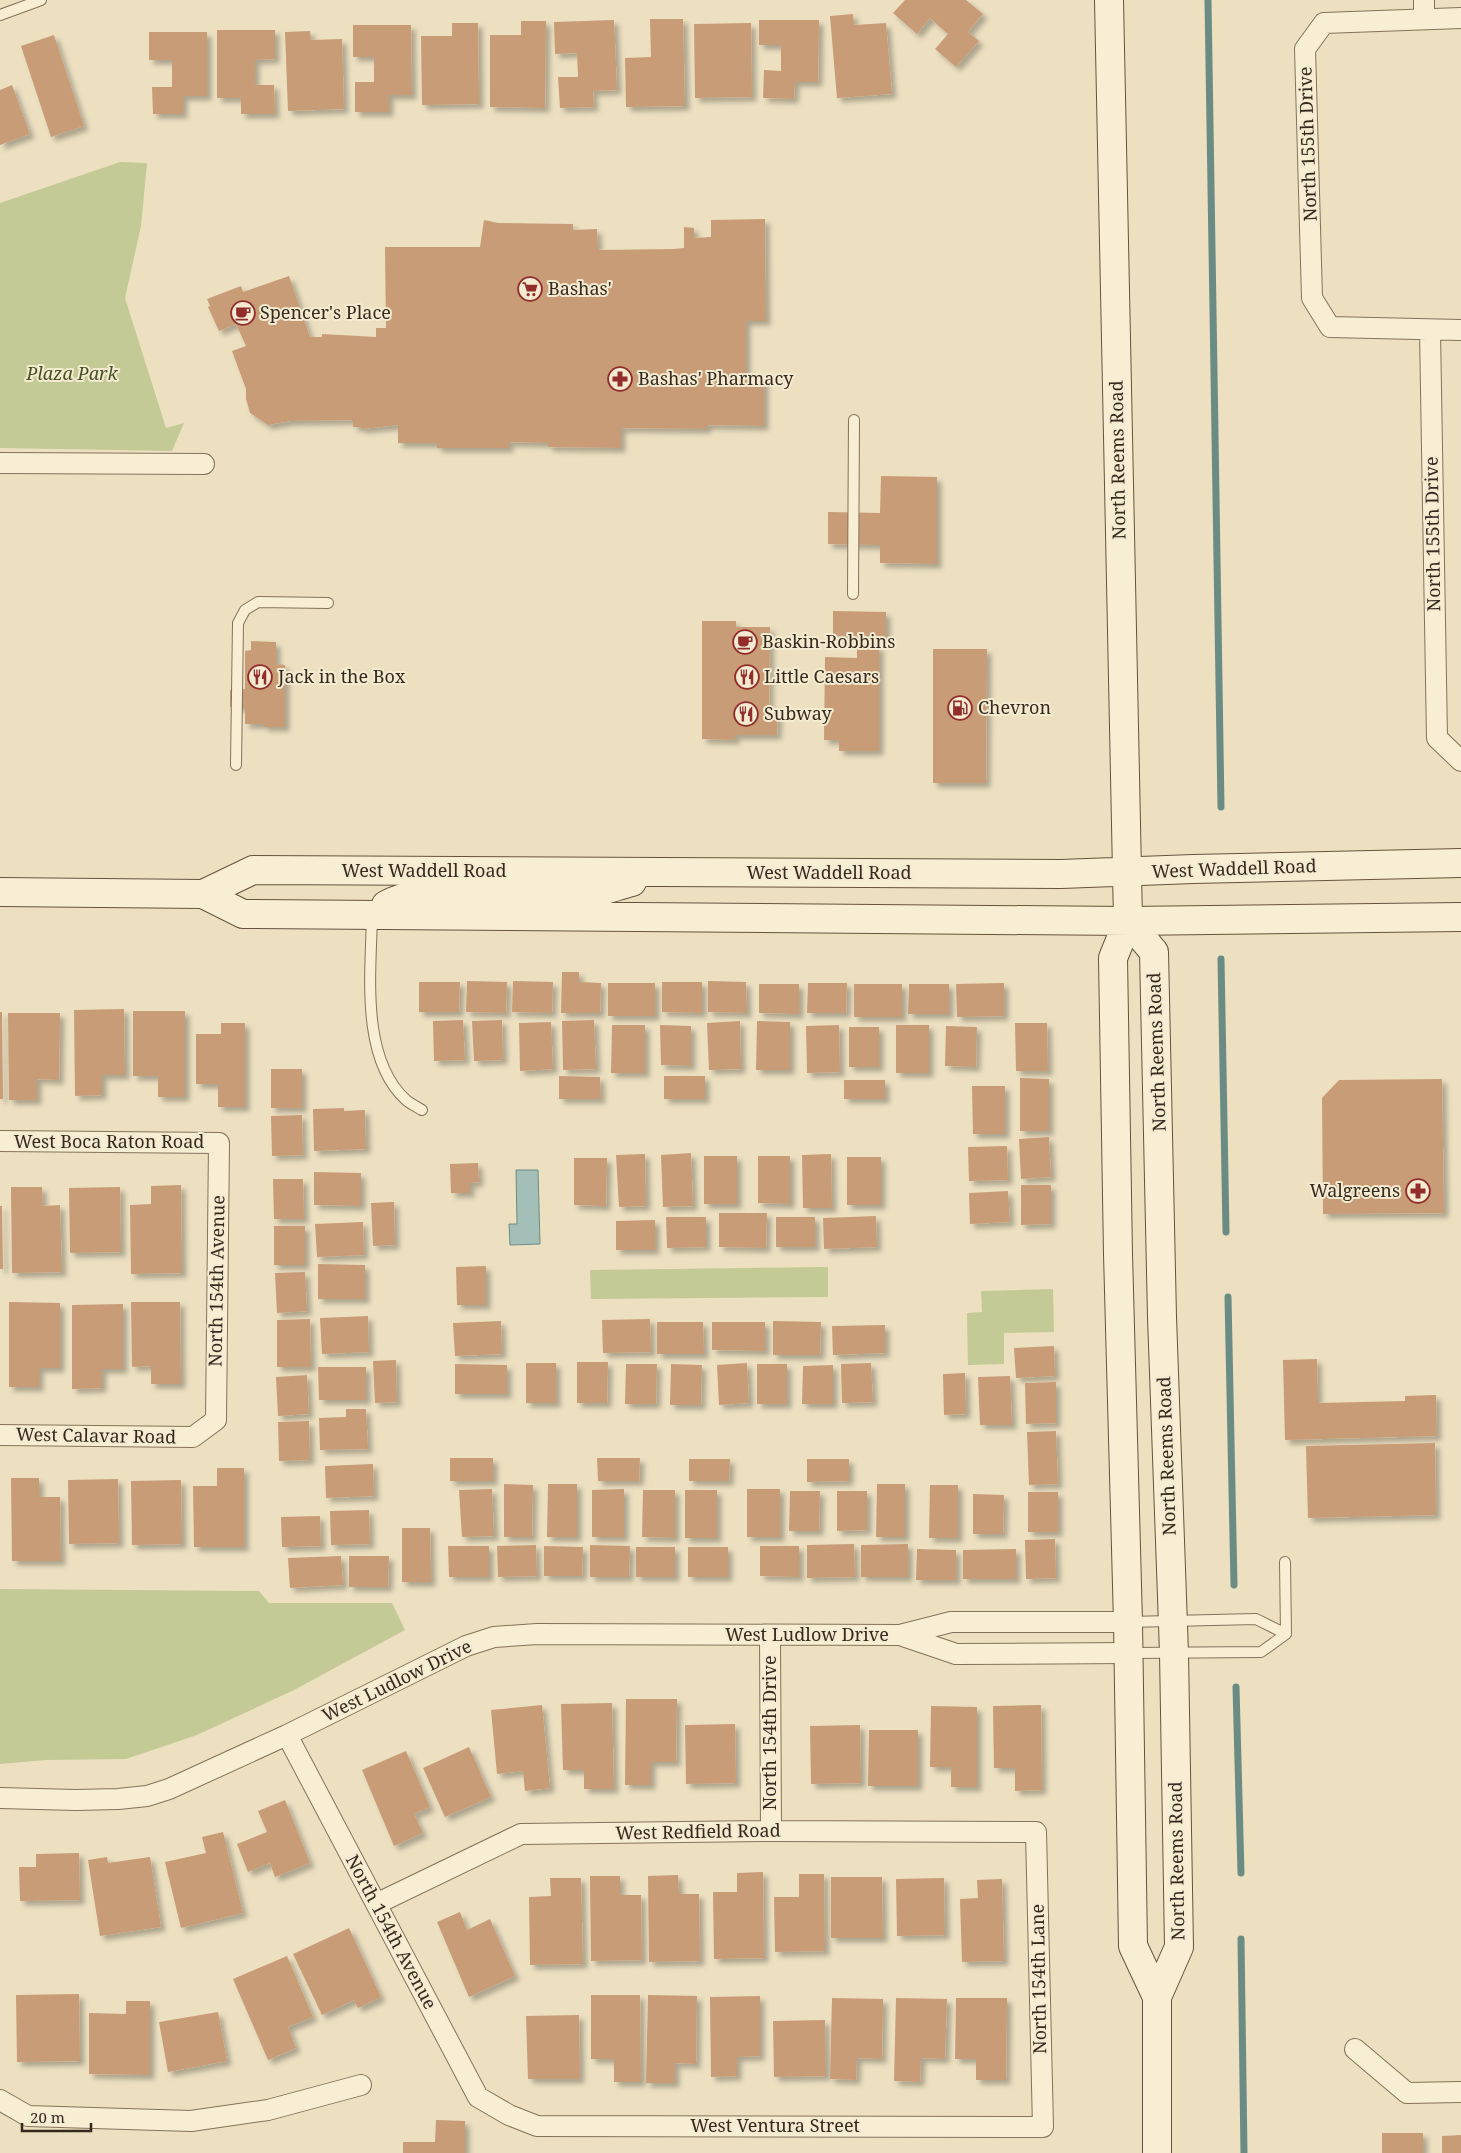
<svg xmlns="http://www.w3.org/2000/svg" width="1461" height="2153" viewBox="0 0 1461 2153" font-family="'Noto Serif',serif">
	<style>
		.green { fill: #c3ca96 }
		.water { fill: #a4bfb8; stroke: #6b8c85 }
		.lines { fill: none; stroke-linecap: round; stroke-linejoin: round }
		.stream { stroke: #6b8c85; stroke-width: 7 }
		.building { fill: #c99c78; filter: url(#shadow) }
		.service-casing { stroke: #85725a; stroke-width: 12 }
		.minor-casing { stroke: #85725a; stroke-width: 22 }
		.secondary-casing { stroke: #67533d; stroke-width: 30 }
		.service { stroke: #f7eed4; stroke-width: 10 }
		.minor { stroke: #f7eed4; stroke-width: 20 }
		.secondary { stroke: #f7eed4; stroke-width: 28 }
		.labels { text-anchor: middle; stroke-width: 4; stroke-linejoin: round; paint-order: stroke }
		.street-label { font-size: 18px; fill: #352a1d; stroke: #f4ebd1 }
		.poi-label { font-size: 18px; fill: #352a1d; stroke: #f4ebd1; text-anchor: start }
		.park-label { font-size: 18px; font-style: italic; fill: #455125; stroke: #f4ebd1 }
	</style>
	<defs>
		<filter id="shadow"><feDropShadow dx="4.5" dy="4.5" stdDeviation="2.5" flood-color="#0004"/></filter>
	</defs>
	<rect width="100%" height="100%" fill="#ece0c1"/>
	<!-- green -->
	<path class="green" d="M120,162L147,163L141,226L125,298L166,428L184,423L172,451L0,448V203Z
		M828,1267V1297L591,1299L590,1270Z
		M1053,1289L1054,1332L1004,1333V1364L968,1365L967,1313L982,1312L981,1291Z
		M0,1589L259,1591L269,1603H392L405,1630L294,1690L197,1735L126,1759L46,1760L0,1764Z"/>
	<!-- water -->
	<path class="water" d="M516,1170H538L540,1244L510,1245L509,1224H517Z"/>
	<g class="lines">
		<!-- stream -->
		<path class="stream" d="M1208,0L1221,807
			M1221,959L1226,1232
			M1228,1297L1234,1585
			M1236,1687L1241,1873
			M1241,1939L1244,2153"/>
	</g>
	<!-- building -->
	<path class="building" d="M905,0H966L983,14L968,32L979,41L956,67L935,49L948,34L930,18L917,34L893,13Z
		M853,14L854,25L886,23L892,94L837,98L830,16Z
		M650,19H683L685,106L626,107L625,58L651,57Z
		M614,20L617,90L593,91L594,107L560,108L558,77H578L577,53L555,54L554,22Z
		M759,20H819L818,82H795L794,99L763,98L764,70L781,71V45H759Z
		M521,21H546L545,108L490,107V35H521Z
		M452,23H478L479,104L422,105L421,36H452Z
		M751,23L752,97L695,98L694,24Z
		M353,25H411L412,95H389V112H355V82H374V57H353Z
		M217,30H275V59L255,60V85H274L275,114H241V98H217Z
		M310,31L311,40L342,39L344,109L288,111L285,32Z
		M149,32H207V96H183V114H153L152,87H172V60H149Z
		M54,35L84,126L51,137L21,46Z
		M12,85L30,134L0,145V90Z
		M765,219L766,321H746V376H764V426L707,425V429L621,428V448L548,447V443L509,442V448H437V443H398V425L362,429L361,427H353V420L290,421L268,425L250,413L246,399V389L232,351L246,346L236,324L219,331L208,307L210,306L207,299L241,286L243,292L289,276L310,337H322V334L376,337V328H386L385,247H480L484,220L498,223L573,224V230L597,229L598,250L674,249L684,248V227L694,228V238L711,237V220Z
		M881,476L937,477V564L880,563V545L828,544V512L880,513Z
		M833,611L886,612V636H833Z
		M702,621H736V627H770L769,708H778L777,735H735V740L702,739Z
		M251,641L276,642V664L285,665V727H264V724H245V707H230V690L245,689V651L251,650Z
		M857,645L879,646V751H839V740H824L825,657L857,658Z
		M933,649H987L986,783H933Z
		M562,972H579V982L601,983L600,1013H561Z
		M467,981L507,982L506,1013L466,1012Z
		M513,981L553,982L552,1013L512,1012Z
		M708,981L746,982L747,1013L708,1012Z
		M419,982H460L459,1012H419Z
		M662,982H702V1013L662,1012Z
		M608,983H655V1016H608Z
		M808,983H847L846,1013H807Z
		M1004,983V1016L957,1017L956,984Z
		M759,984H799V1014L759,1013Z
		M854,984H902V1017H854Z
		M909,984H949V1014H908Z
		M124,1009L125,1075H102V1095L75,1096L74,1010Z
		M133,1011H185V1097H158V1076H133Z
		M0,1012H2L3,1099H0Z
		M8,1013H60L59,1080L37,1079V1100H9Z
		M463,1020L465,1060L434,1061L433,1021Z
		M502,1020L503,1060L474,1061L472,1021Z
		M594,1020L596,1069L563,1070L562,1021Z
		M740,1021L741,1069L709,1070L707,1023Z
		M757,1021L790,1022V1070H756Z
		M551,1022L553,1069L520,1071L519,1023Z
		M221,1023H245V1107H218V1084H196V1034H221Z
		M1015,1023H1047L1048,1071H1016Z
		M612,1025H645V1073H611Z
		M660,1025L691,1026V1066L661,1065Z
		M839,1025L840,1072L807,1073L806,1026Z
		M896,1025H929V1073H896Z
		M946,1026L977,1027L976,1067L945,1066Z
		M849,1027H879V1067H849Z
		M271,1069H302V1108H271Z
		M559,1076L600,1077L601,1099H559Z
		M664,1076H705V1099H664Z
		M1020,1078L1049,1079V1131H1020Z
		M1442,1079L1444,1213L1323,1214L1322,1098L1339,1080Z
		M844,1080H885V1099H844Z
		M972,1086H1005V1134H973Z
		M344,1108V1111L365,1110L366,1149L314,1151L313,1109Z
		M302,1115L303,1155L272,1156L271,1116Z
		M1049,1137L1051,1177L1021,1179L1019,1139Z
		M1007,1146L1008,1180L969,1181L968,1147Z
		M691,1153L693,1206L663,1207L661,1155Z
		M645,1154L646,1206L619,1207L616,1155Z
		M831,1154L832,1208H803L802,1155Z
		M704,1156H737V1204H704Z
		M758,1156H790V1204L758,1203Z
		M847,1157H881V1205H847Z
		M574,1158H607L606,1206L574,1205Z
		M478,1163L479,1182L470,1183V1193H451L450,1164Z
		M314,1172L361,1173V1206L314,1205Z
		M273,1179H303L304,1219H274Z
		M181,1185L182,1273L131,1274L130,1205L151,1204V1186Z
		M1021,1185H1051V1224L1021,1225Z
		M11,1187H42L43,1206L60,1205L62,1272L12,1273Z
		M120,1187L121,1252L70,1253L69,1188Z
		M1008,1191L1010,1222L970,1224L969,1193Z
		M394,1202L395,1245L373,1246L371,1203Z
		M0,1206H2L3,1269H0Z
		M719,1213H767L766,1248L719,1247Z
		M876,1216L877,1247L824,1249L823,1218Z
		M666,1217H706V1247L667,1248Z
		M776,1217H815V1247H776Z
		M655,1220V1250H616V1221Z
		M363,1222L364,1255L317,1257L315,1224Z
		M274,1226H305V1265H274Z
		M318,1264L365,1265V1299H318Z
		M486,1266V1305H457L456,1267Z
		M305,1272L307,1311L277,1313L275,1273Z
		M9,1302L60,1303V1368H39V1387H9Z
		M131,1302H180L181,1384H151V1366L132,1367Z
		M123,1304V1369H102V1388L72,1389V1305Z
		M368,1316L369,1352L322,1354L320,1318Z
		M310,1319L311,1367H277V1320Z
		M650,1319L651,1352L603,1353L602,1320Z
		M501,1321L502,1354L455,1356L453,1323Z
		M773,1321L821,1322L820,1355H773Z
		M657,1322H703L704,1354H657Z
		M712,1322H765V1351L712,1350Z
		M885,1325V1353L833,1355L832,1326Z
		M1054,1346L1055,1376L1016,1378L1014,1348Z
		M1317,1359L1318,1403L1405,1401V1396L1436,1395L1437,1436L1285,1440L1283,1360Z
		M396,1360L397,1402L375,1403L373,1361Z
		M577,1362H608L607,1403H577Z
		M526,1363H556V1403H526Z
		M747,1363L749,1403L719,1405L717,1365Z
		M871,1363L873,1402L842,1403L841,1364Z
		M455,1364L507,1365V1394H455Z
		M626,1364H657L656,1404H625Z
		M671,1364L702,1365L701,1405H670Z
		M757,1364H787V1404H757Z
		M833,1365V1404H802L803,1366Z
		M318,1367H366V1400H319Z
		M965,1373L966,1414L944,1415L943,1374Z
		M307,1375L309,1414L278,1416L276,1377Z
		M1010,1376L1012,1425H980L978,1377Z
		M1056,1382V1423L1026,1424L1025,1383Z
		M346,1409H366L368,1449L320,1450L319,1418L346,1417Z
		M309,1421L310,1460L279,1461L278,1422Z
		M1056,1431L1058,1484L1029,1485L1027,1432Z
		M1435,1443L1436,1515L1308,1518L1306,1446Z
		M450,1458H493V1481H450Z
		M597,1458H640L639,1481H598Z
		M689,1459H730L729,1481H689Z
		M807,1459H849V1481L807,1482Z
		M373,1464L374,1496L326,1498L325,1466Z
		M217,1468H244V1547H194L193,1486H217Z
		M11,1478H39V1497H60L61,1561H12Z
		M118,1479L119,1543L69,1544L68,1480Z
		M181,1480L182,1544L132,1545L131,1481Z
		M504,1484L533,1485L532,1537H504Z
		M548,1484H577V1537H547Z
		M877,1484H905V1537H876Z
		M930,1485H958V1538H929Z
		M492,1489L494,1536L462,1537L459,1490Z
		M624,1489V1537H592V1490Z
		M747,1489H780V1537H747Z
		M643,1490H675V1538L642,1537Z
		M685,1490H717V1538H685Z
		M790,1491H820L819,1531H789Z
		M837,1491H867V1530L837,1531Z
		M1028,1492H1058V1532H1028Z
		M973,1494L1004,1495L1003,1534H973Z
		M369,1510L370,1544L331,1545L330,1511Z
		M320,1516L321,1546L282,1547L281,1517Z
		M402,1528H430L431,1582H402Z
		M1055,1539L1056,1578L1026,1579L1025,1540Z
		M854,1544L855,1577L807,1578V1545Z
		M908,1544V1577H861V1545Z
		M536,1545L537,1576L498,1577L497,1546Z
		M590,1545L630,1546L629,1577H590Z
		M448,1546H489V1577H449Z
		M544,1546L583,1547L582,1576H544Z
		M760,1546H799V1577L760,1576Z
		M636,1547H675V1577H636Z
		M688,1547H728V1577H688Z
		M917,1549L956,1550V1580H916Z
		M1016,1549V1579H963V1550Z
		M341,1556L343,1585L290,1588L288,1558Z
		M349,1556H389L388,1587H349Z
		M626,1699H677L676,1762H651V1785H625Z
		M612,1703L614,1789H584V1770H563L561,1704Z
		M542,1705L550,1788L525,1791L523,1771L497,1774L491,1710Z
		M1041,1705L1042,1790L1015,1791V1768H994L993,1706Z
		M931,1706L977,1707V1787H951V1767H930Z
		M735,1724L736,1783L686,1784L685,1725Z
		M860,1725L861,1783L811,1784L810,1726Z
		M869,1730H918V1786H868Z
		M469,1747L491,1797L445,1817L423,1768Z
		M406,1751L430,1807L414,1814L423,1833L394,1846L362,1770Z
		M285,1800L310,1863L275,1877L270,1863L248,1872L237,1844L267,1832L258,1811Z
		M223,1832L243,1913L181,1928L165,1862L206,1853L202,1837Z
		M79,1853L80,1900L20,1901L19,1867H36V1854Z
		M107,1857L108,1863L150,1857L161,1927L100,1936L88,1860Z
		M763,1872L764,1958L714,1959L713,1892H737V1873Z
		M799,1874H824L825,1951L775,1952L774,1897H799Z
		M678,1875L679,1894H699L700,1961L649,1962L648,1876Z
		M590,1876H620V1895H641L642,1960L591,1961Z
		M831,1877H882L883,1938H831Z
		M550,1878H581L583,1964L530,1965L529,1897L551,1896Z
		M944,1878L945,1935L897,1936L896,1879Z
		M1002,1879L1004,1961L962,1962L960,1899L978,1898L977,1880Z
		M460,1912L467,1930L490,1919L515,1976L469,1997L437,1922Z
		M349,1928L381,1997L358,2008L354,2000L322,2015L293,1954Z
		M287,1956L313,2017L288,2027L296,2048L268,2060L233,1979Z
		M79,1994L80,2061L17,2062L16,1995Z
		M591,1995H640L641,2082H614V2059H591Z
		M648,1995L697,1996L696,2064L675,2063V2083H646Z
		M760,1996V2056L737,2057V2076L711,2077L710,1997Z
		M832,1998L883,1999L882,2059L857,2058L856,2080L830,2079Z
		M896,1998L947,1999L945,2059L921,2058L920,2082L894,2081Z
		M956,1998H1007L1006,2080H976V2059H955Z
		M126,2001H150V2075L89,2074V2013L126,2014Z
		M218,2012L227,2061L168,2072L159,2022Z
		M579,2015L580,2079H528L526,2016Z
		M825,2020L826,2076L774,2077L773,2021Z
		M436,2120L465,2121V2153H403V2142H435Z
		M1382,2133H1423V2153H1382Z
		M1461,2135V2153H1442V2136Z"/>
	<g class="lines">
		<!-- service casing -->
		<g class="service-casing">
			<path id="service" d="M0,15L41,0
				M853,594L854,420
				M236,765L238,623L245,610L258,602L328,603
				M372,915C371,972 360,1058 406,1100C411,1104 417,1107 422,1110
				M1285,1562L1286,1634
				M1128,1622L1256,1619L1286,1634
				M1130,1653L1261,1652L1286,1634"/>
		</g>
		<!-- minor casing -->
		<g class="minor-casing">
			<path id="minor" d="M1424,0V19
				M1461,18L1324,23L1305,49L1312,298L1330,327L1461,330
				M1430,331L1437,738L1461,761
				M0,463L204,464
				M0,1141L219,1143L216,1420L193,1437L0,1435
				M770,1635L771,1831
				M900,1635L956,1654L1129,1653
				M287,1735L478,2097L509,2115L537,2126L1043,2127L1036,1832L771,1831L521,1834L376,1904
				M0,1798L76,1800L118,1799L147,1796L169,1789L287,1735L466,1646L494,1637L537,1634L900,1635L951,1622H1128
				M1355,2049L1407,2093L1461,2092
				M0,2100L28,2116L191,2121L268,2110L361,2085"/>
		</g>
		<!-- secondary casing -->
		<g class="secondary-casing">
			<path id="secondary" d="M1109,0L1128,921L1113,958L1118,1254L1128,1622L1133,1946L1157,1997
				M0,892L203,894L243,914L1128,921L1461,917
				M203,894L253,870L1061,874L1193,869L1461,863
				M386,905C425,881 524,901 572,897C592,895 613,887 632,882
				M1128,921L1154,952L1162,1317L1174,1653L1179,1947L1157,1997V2153"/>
		</g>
		<!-- service -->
		<use href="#service" class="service"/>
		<!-- minor -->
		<use href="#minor" class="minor"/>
		<!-- secondary -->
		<use href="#secondary" class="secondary"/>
	</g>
	<!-- icons -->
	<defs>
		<g id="supermarket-ring" transform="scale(1.25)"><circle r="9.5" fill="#f4ebd1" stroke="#922d2c" stroke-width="1.5"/><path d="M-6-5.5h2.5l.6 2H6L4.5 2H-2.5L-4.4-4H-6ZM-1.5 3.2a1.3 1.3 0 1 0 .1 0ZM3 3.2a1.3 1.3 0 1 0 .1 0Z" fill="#922d2c"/></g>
		<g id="cafe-ring" transform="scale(1.25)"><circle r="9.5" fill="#f4ebd1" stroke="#922d2c" stroke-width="1.5"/><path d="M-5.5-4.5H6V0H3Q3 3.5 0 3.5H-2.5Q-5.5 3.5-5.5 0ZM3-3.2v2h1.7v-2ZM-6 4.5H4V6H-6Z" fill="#922d2c"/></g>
		<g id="pharmacy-ring" transform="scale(1.25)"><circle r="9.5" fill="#f4ebd1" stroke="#922d2c" stroke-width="1.5"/><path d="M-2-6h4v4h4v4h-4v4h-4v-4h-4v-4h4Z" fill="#922d2c"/></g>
		<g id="restaurant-ring" transform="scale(1.25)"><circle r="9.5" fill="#f4ebd1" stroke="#922d2c" stroke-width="1.5"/><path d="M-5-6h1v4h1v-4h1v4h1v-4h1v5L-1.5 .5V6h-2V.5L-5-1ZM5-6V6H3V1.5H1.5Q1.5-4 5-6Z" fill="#922d2c"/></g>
		<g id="fuel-ring" transform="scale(1.25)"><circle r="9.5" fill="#f4ebd1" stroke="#922d2c" stroke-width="1.5"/><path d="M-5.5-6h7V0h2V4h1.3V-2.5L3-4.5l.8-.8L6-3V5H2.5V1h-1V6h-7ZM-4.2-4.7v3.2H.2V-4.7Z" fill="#922d2c"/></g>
	</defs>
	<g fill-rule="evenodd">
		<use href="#supermarket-ring" x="530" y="289"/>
		<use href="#cafe-ring" x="243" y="313"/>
		<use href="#pharmacy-ring" x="620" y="379"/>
		<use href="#cafe-ring" x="745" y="642"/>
		<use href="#restaurant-ring" x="260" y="677"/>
		<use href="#restaurant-ring" x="747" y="677"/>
		<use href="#fuel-ring" x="960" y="708"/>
		<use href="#restaurant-ring" x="746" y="714"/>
		<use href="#pharmacy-ring" x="1418" y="1191"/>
	</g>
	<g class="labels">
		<!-- street labels -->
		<g class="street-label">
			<text transform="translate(1308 144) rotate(-92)" y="6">North 155th Drive</text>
			<text transform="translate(1118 460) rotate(-91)" y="6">North Reems Road</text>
			<text transform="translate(1433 534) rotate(-91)" y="6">North 155th Drive</text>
			<text transform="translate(1234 869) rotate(-2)" y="6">West Waddell Road</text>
			<text x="424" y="877">West Waddell Road</text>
			<text x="829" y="879">West Waddell Road</text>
			<text transform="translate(1157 1052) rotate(-92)" y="6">North Reems Road</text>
			<text x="109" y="1148">West Boca Raton Road</text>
			<text transform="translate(217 1281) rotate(-89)" y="6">North 154th Avenue</text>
			<text transform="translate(96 1436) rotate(1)" y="6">West Calavar Road</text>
			<text transform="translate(1167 1456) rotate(-92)" y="6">North Reems Road</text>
			<text x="807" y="1641">West Ludlow Drive</text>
			<text transform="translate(397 1681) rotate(-26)" y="6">West Ludlow Drive</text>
			<text transform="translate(770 1733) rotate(-90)" y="6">North 154th Drive</text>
			<text transform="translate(698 1832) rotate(-1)" y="6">West Redfield Road</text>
			<text transform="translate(1177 1861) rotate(-91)" y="6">North Reems Road</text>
			<text transform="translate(391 1932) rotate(62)" y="6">North 154th Avenue</text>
			<text transform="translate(1039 1979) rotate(-91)" y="6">North 154th Lane</text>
			<text x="775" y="2132">West Ventura Street</text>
		</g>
		<!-- poi labels -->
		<g class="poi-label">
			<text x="548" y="295">Bashas'</text>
			<text x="260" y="319">Spencer's Place</text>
			<text x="638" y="385">Bashas' Pharmacy</text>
			<text x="762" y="648">Baskin-Robbins</text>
			<text x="278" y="683">Jack in the Box</text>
			<text x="764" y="683">Little Caesars</text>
			<text x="978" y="714">Chevron</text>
			<text x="764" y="720">Subway</text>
			<text x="1400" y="1197" text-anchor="end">Walgreens</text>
		</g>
		<!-- park labels -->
		<g class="park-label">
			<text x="72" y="380">Plaza Park</text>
		</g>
	</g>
	<!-- scale -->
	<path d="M22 2123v8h69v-8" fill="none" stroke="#352a1d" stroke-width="2.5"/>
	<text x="30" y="2123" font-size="15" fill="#352a1d" stroke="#f4ebd1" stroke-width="4" paint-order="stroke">20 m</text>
</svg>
